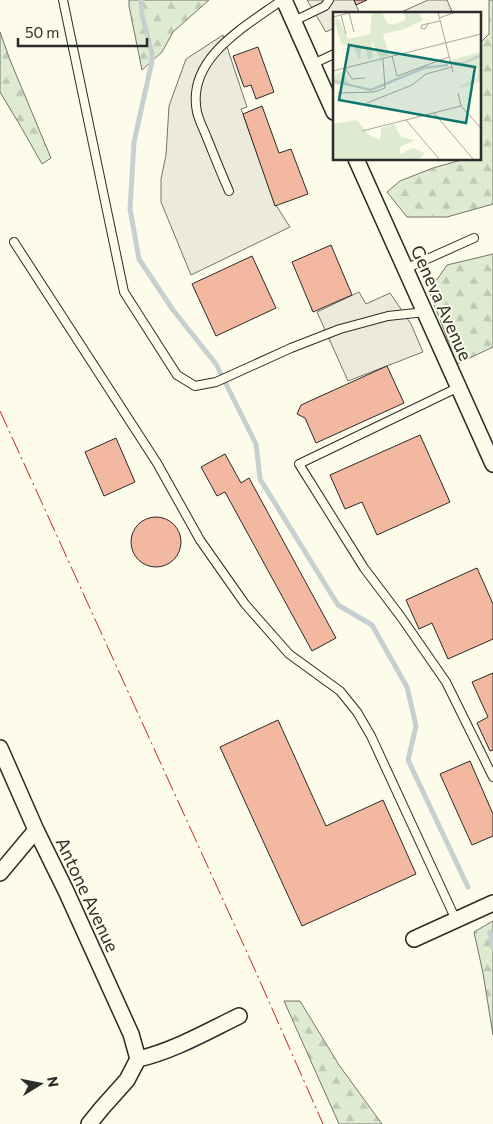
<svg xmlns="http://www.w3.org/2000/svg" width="493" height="1124" viewBox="0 0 493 1124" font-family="Commissioner,sans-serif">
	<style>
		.forest { fill: url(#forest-firs); stroke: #74746e }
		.parking { fill: #eceadb; stroke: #74746e }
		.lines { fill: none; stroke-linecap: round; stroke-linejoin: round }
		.stream { stroke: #c7d0d0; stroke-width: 5 }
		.building { fill: #f2b8a0; stroke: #2b2b2b }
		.lane-casing { stroke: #2b2b2b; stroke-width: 10 }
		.street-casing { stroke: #2b2b2b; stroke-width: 18 }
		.lane { stroke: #fdfbea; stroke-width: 8 }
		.street { stroke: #fdfbea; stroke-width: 15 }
		.power { stroke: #c62828; stroke-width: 1; stroke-dasharray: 18 4 2.5 4; stroke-linecap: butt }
		.labels { text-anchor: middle; stroke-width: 4; stroke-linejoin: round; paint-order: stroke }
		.street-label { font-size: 18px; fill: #2b2b2b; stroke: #fdfbea }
		.inset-river { fill: none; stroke: #c7d0d0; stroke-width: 2.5 }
		.inset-road { fill: none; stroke: #a9a89e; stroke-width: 1 }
		.view { fill: #0f766e; fill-opacity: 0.15; stroke: #0f766e; stroke-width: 2.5 }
		.inset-edge { fill: none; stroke: #2b2b2b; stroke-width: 2.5 }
	</style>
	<defs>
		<pattern id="forest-firs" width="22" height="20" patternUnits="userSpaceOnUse" patternTransform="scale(1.25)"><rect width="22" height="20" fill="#deebd1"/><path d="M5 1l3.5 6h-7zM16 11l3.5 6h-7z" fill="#bfcab4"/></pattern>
	</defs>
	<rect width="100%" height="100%" fill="#fdfbea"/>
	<!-- forest -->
	<path class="forest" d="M129,0H209L173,32L162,52L142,70L129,6Z
		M489,0H493V204L447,217H407L387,192L400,181L433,168L465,159H479V44L489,34Z
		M0,32L10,60L51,158L42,164L21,127L0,92Z
		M493,254V347L457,364L429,291L447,265Z
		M493,921V1035L483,973L474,932Z
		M284,1001H300L339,1065L382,1124H339Z"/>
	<!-- parking -->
	<path class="parking" d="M307,0H354L360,14H334V28L326,32Z
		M428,0H447L453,14H397Z
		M223,35L247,107L241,109L243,114L274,202L290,227L191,275L161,202V179L166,155L169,106L186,59Z
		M359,292L366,304L390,293L411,324L423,352L348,381L317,312Z"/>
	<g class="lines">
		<!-- stream -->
		<path class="stream" d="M141,0L142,14L152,54V61L134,142L130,209L139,259L173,310L216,364L256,444L260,479L338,605L372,625L407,687L416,726L408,760L468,887
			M490,932L493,948"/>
	</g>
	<!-- building -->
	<path class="building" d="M354,0H367L356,5Z
		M258,47L274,92L256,99L251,85L244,87L233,56Z
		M262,106L279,153L291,149L308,194L275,206L243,114Z
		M331,245L352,295L313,312L292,262Z
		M252,256L276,308L216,336L192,284Z
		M387,366L404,403L316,443L305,418L297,414L301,405Z
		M420,435L450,502L377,535L362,502L345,509L330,475Z
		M116,438L135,482L104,496L85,452Z
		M225,454L241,483L249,478L336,638L312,651L225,492L217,496L201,467Z
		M131 542a25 25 0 1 1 50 0a25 25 0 1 1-50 0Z
		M477,568L493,604V639L448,659L432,623L419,629L406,600Z
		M493,673V750L490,751L477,723L488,717L472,682Z
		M278,720L326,826L383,800L416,874L302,926L220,747Z
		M470,761L493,814V836L472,845L440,774Z"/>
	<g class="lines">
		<!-- lane casing -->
		<g class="lane-casing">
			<path id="lane" d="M63,0L124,292L177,375L195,386L216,382L291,348L340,329L388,316L425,312
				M294,21L325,6L329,0
				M313,64L334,54
				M229,191C221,173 214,155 207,138C204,130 199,121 197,112C186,58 245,27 282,0
				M14,242L157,463L200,540L245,604L289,654L340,691L357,712L371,736L456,920
				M405,269L474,238
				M459,387L299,464L364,568L401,617L446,682L493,777"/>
		</g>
		<!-- street casing -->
		<g class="street-casing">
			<path id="street" d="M284,0L334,112
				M356,159L493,464
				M0,748L36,830L66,891L131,1034L138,1059
				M0,873L36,830
				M414,939L493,903
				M89,1124L102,1108L127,1080L138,1059C173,1051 206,1032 239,1016"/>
		</g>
		<!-- lane -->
		<use href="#lane" class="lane"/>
		<!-- street -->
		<use href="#street" class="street"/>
		<!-- power -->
		<path class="power" d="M0,411L255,970L323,1124"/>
	</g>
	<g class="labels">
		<!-- street labels -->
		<g class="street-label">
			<text transform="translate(441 303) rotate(66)" y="6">Geneva Avenue</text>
			<text transform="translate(87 895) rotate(65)" y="6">Antone Avenue</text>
		</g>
	</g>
	<!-- overview -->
	<g transform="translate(333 12)">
		<rect width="148" height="148" fill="#fdfbea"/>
		<path d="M39,0H49L54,11L59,13L72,8V0H85L90,8L72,17L50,22L56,44L47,46L39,29V47L35,48L33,37H28L27,48L20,34L8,32L2,9L4,6L7,9L15,27L37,22ZM147,40V70L124,76L144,66L145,57L120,53L118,48ZM7,60L10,61L17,74L0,72V66ZM24,108L36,123L47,128L48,116L61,112L68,125L82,128L67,135V142L80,136L92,141L86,147H0V112Z" fill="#deebd1"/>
		<path class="inset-river" d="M121,52L131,51L148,43M0,69L38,78L91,56L115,53"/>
		<path class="inset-road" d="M105,0L120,60M16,1L21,20M8,3L13,22M0,5L20,0M106,6L123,0M95,12L92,17L88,16L89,13L107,9M59,44L64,64L116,45M12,56L19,67L32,66M0,59L148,22M5,81L41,80L52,76L50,47M125,81L128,94L148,116M34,91L79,73L93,62L119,55M101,101L140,147M73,108L106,147M29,119L128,94"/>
		<path class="view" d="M16,33L142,55L133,111L6,88Z"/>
		<rect width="148" height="148" class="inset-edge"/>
	</g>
	<!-- north arrow -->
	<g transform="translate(40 1084) rotate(80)" stroke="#fdfbea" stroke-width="4" paint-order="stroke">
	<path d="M0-4L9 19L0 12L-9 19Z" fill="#2b2b2b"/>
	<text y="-8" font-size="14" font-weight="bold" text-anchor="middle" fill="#2b2b2b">N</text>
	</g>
	<!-- scale -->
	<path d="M18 38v8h129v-8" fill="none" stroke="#2b2b2b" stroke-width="2.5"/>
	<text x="25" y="38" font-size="15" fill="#2b2b2b" stroke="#fdfbea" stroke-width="4" paint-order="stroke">50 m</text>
</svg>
